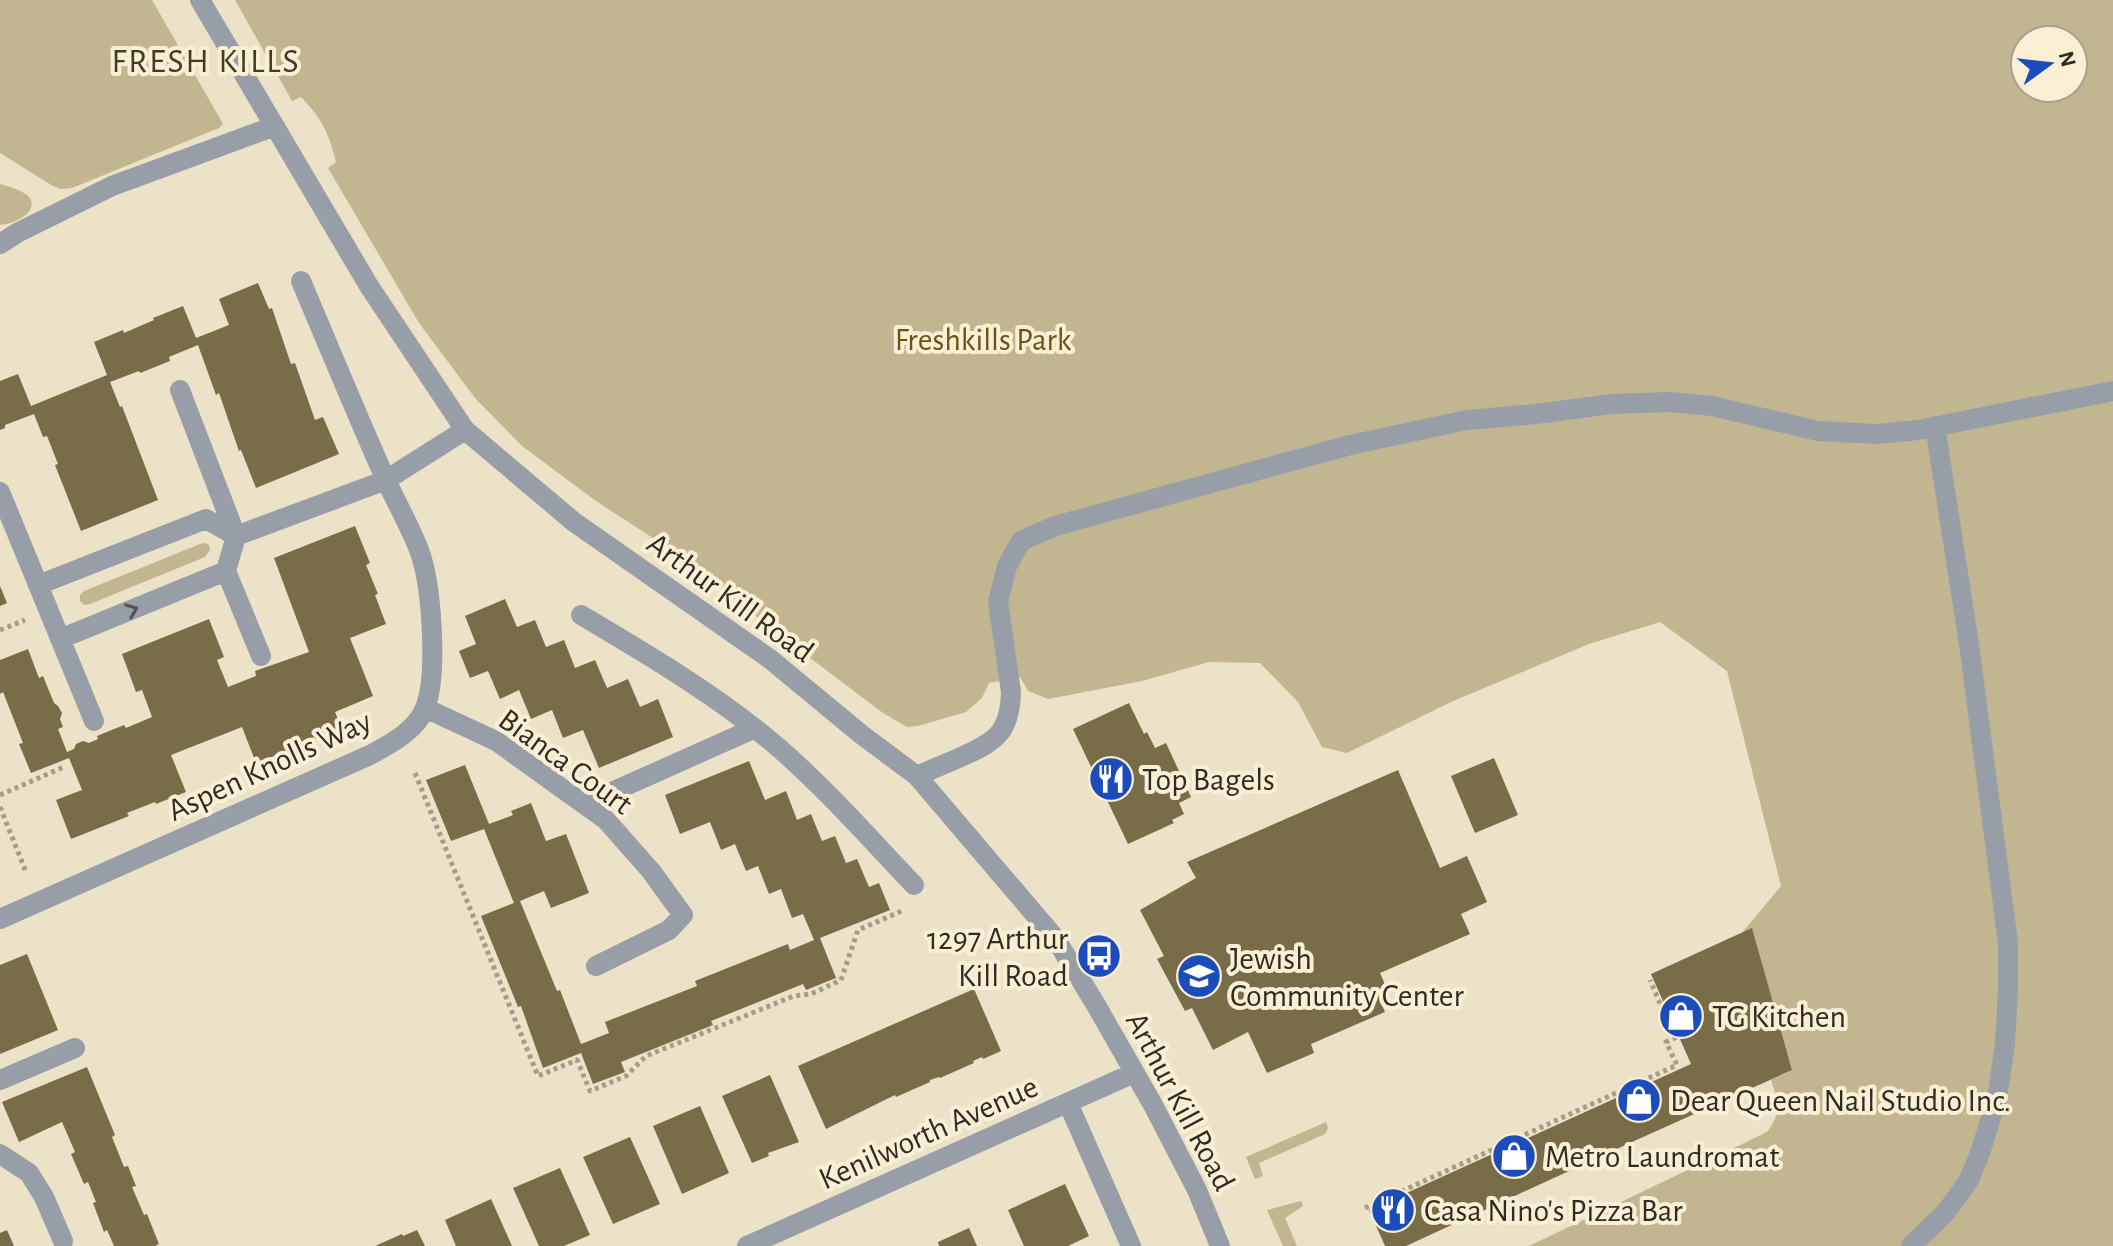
<svg xmlns="http://www.w3.org/2000/svg" width="2113" height="1246" viewBox="0 0 2113 1246" font-family="'Alegreya Sans',sans-serif">
	<style>
		.green { fill: #c2b691; fill-rule: evenodd }
		.building { fill: #796d49 }
		.lines { fill: none; stroke-linecap: round; stroke-linejoin: round }
		.path { stroke: #a49d89; stroke-width: 5; stroke-dasharray: 4 4; stroke-linecap: butt }
		.minor { stroke: #989ea8; stroke-width: 20 }
		.oneway { stroke: #545451 }
		.labels { text-anchor: middle; stroke-width: 8; stroke-linejoin: round; paint-order: stroke }
		.park-label { font-size: 32px; fill: #685514; stroke: #f8efd4 }
		.street-label { font-size: 32px; fill: #302c22; stroke: #f8efd4 }
		.poi-label { font-size: 32px; fill: #302c22; stroke: #f8efd4; text-anchor: start }
		.neighbourhood-label { font-size: 34px; letter-spacing: 2px; fill: #423b25; stroke: #f8efd4 }
	</style>
	<rect width="100%" height="100%" fill="#ebe2c7"/>
	<!-- green -->
	<path class="green" d="M0,0H152L223,124L219,128L72,188L61,189L53,186L0,153Z
		M235,0H2113V1246H1529L1767,1132C1783,1111 1778,1103 1771,1080L1792,1070L1752,929L1741,934L1781,886L1727,671L1660,622L1589,644L1451,702L1347,753L1322,747L1298,702L1260,663L1209,662L1142,681L1048,699L1028,691L1020,677L989,683L982,698L966,712L918,726L907,727L883,713L773,630L679,555L596,501L522,446L475,398L419,323L328,168L336,162C329,133 322,119 301,97L292,101ZM2025,40H2073V88H2025Z
		M0,184C8,186 25,191 30,198C39,214 10,225 0,225Z
		M206,543L209,545L210,550L205,557L90,604L84,605L80,601V595L84,591L200,544Z
		M1326,1122L1328,1128L1325,1134L1259,1163L1263,1176L1255,1179L1246,1157Z
		M1301,1201L1303,1206L1285,1218L1297,1246H1283L1267,1210Z"/>
	<!-- building -->
	<path class="building" d="M258,283L269,309L272,308L291,364L295,363L315,420L323,417L339,454L256,488L241,450L239,451L219,393L216,395L198,345L169,357L170,361L140,373L139,371L110,382L120,407L122,406L158,500L81,531L55,465L58,464L47,436L43,437L34,414L5,425V428L0,430V381L18,374L31,406L107,375L94,342L123,330L124,333L154,320L153,318L183,306L196,338L229,325L219,299Z
		M355,526L370,563L366,565L378,594L375,595L386,624L350,638L373,696L335,712L342,729L315,739L314,737L285,748L287,751L256,763L242,727L171,755L186,792L156,804L155,802L127,813L129,816L71,839L56,800L82,790L69,758L31,773L19,744L23,743L3,692L0,694V660L28,649L39,678L43,676L54,703L58,706L62,713L60,719L63,727L58,729L67,752L74,749L76,744L83,741L89,743L98,739L97,736L124,725L126,728L152,717L142,690L136,692L122,654L209,619L224,657L217,660L228,687L256,676L255,671L309,652L274,558Z
		M0,586L7,603L0,606Z
		M505,599L517,627L535,620L546,647L564,640L575,668L595,660L607,688L628,679L640,707L658,699L673,737L599,768L583,730L563,738L552,710L531,719L519,690L500,699L488,671L470,678L459,651L476,644L465,616Z
		M1129,703L1144,734L1147,732L1155,748L1166,743L1191,797L1179,803L1184,814L1172,820L1174,823L1128,844L1073,729Z
		M1494,758L1518,815L1475,833L1451,776Z
		M749,761L765,800L786,791L797,820L811,814L822,841L835,836L846,863L857,859L869,887L879,883L890,910L820,938L836,978L806,990L803,984L711,1021L713,1025L621,1062L625,1072L593,1084L581,1053L543,1068L521,1006L518,1007L481,916L514,903L484,829L451,841L426,780L465,765L489,824L513,815L511,811L531,803L546,841L566,834L589,893L551,908L544,891L520,901L557,991L560,990L581,1044L609,1033L605,1022L697,986L695,981L788,944L790,950L814,940L803,914L792,918L781,889L769,894L758,866L746,871L735,844L721,850L710,822L680,834L665,795Z
		M1398,770L1440,868L1467,856L1487,902L1461,914L1470,934L1380,973L1390,996L1380,1001L1385,1012L1311,1044L1314,1053L1267,1073L1248,1032L1213,1050L1192,1008L1185,1011L1157,959L1164,956L1140,910L1196,878L1187,862Z
		M1752,928L1792,1070L1632,1142L1406,1246H1385L1369,1210L1691,1064L1651,974Z
		M27,954L58,1030L0,1054V965Z
		M974,989L1001,1051L983,1059L982,1057L973,1061L974,1063L940,1078L939,1077L930,1080V1082L896,1097L895,1095L826,1129L798,1066Z
		M87,1067L115,1135L112,1137L124,1167L128,1166L136,1186L132,1187L144,1215L147,1214L159,1244L155,1246H114L107,1230L104,1232L93,1203L96,1202L88,1182L84,1184L71,1154L75,1152L62,1122L19,1142L2,1102Z
		M770,1075L799,1142L768,1153L769,1156L752,1163L722,1096Z
		M700,1106L729,1173L682,1194L653,1126Z
		M630,1137L660,1204L613,1224L583,1157Z
		M560,1168L590,1235L564,1246H539L513,1188Z
		M1065,1184L1089,1236L1068,1246H1024L1008,1210Z
		M491,1199L512,1246H456L445,1220Z
		M969,1228L977,1246H939L938,1242Z
		M7,1230L14,1246H0V1233Z
		M417,1230L425,1246H375L402,1234L403,1236Z"/>
	<g class="lines">
		<!-- path -->
		<path class="path" d="M0,630L25,620
			M415,773L538,1076L577,1060L590,1091L626,1076L646,1056L794,996L811,994L841,980L858,930L904,910
			M0,795L66,766
			M0,807L26,872
			M1365,1208L1677,1065L1666,1042L1675,1038L1650,980"/>
		<!-- minor -->
		<path class="minor" d="M200,0L369,286L465,430L574,522L770,659L862,735L917,776L1055,938L1096,1005L1153,1105L1197,1190L1220,1246
			M0,244L17,233L112,186L275,126
			M0,492L94,721
			M236,536L386,480L465,430
			M226,571L261,656
			M38,585L206,519L236,536
			M581,615C650,656 720,697 780,749C828,791 870,839 914,885
			M60,639L226,571L236,536L180,390
			M425,708L496,741L606,820L651,871L683,915L669,930L596,966
			M917,776C932,769 948,763 963,756C997,741 1010,731 1011,692L998,602L1007,566L1021,541L1055,526L1350,445L1467,420L1536,414L1611,404L1670,402L1712,406L1818,431L1877,434L1918,430L2113,391
			M585,804L753,729
			M0,919L370,755C390,744 416,731 425,708C438,675 432,584 419,550C410,526 396,502 385,478C356,413 329,347 301,281
			M0,1080L75,1048
			M1068,1103L1131,1246
			M0,1154L29,1173L44,1197L63,1241
			M747,1246L1134,1073
			M1911,1246L1946,1212L1969,1180L1981,1150L1997,1098L2005,1044L2008,991V943L1969,644L1935,426"/>
	</g>
	<!-- one-way arrows -->
	<defs><path id="oneway-chevron" d="M-2-3.5L2.5 0L-2 3.5" fill="none" stroke-width="1.6" stroke-linecap="round" stroke-linejoin="round" transform="scale(2)"/></defs>
	<use class="oneway" href="#oneway-chevron" transform="translate(132 610) rotate(-22)"/>
	<!-- icons -->
	<defs>
		<g id="restaurant-disc" transform="scale(2.3)"><circle r="9.5" fill="#1c4cb9" stroke="#f8efd4"/><path d="M-5-6h1v4h1v-4h1v4h1v-4h1v5L-1.5 .5V6h-2V.5L-5-1ZM5-6V6H3V1.5H1.5Q1.5-4 5-6Z" fill="#fff"/></g>
		<g id="bus-disc" transform="scale(2.3)"><circle r="9.5" fill="#1c4cb9" stroke="#f8efd4"/><path d="M-5-6H5V4H4V6H2V4H-2V6H-4V4H-5ZM-3.5-4V0h7V-4ZM-3.5 1.2v1.5H-2V1.2ZM2 1.2v1.5H3.5V1.2Z" fill="#fff"/></g>
		<g id="school-disc" transform="scale(2.3)"><circle r="9.5" fill="#1c4cb9" stroke="#f8efd4"/><path d="M0-5L7-2L0 1L-7-2ZM-4 1L0 2.5L4 1V4Q0 6-4 4Z" fill="#fff"/></g>
		<g id="shop-disc" transform="scale(2.3)"><circle r="9.5" fill="#1c4cb9" stroke="#f8efd4"/><path d="M-5-2.5h2.3a2.7 3.5 0 0 1 5.4 0H5L5.5 6h-11ZM-1.5-2.5h3a1.5 2.3 0 0 0-3 0Z" fill="#fff"/></g>
	</defs>
	<g fill-rule="evenodd">
		<use href="#restaurant-disc" x="1111" y="779"/>
		<use href="#bus-disc" x="1099" y="956"/>
		<use href="#school-disc" x="1199" y="976"/>
		<use href="#shop-disc" x="1681" y="1016"/>
		<use href="#shop-disc" x="1639" y="1100"/>
		<use href="#shop-disc" x="1514" y="1156"/>
		<use href="#restaurant-disc" x="1393" y="1210"/>
	</g>
	<g class="labels">
		<!-- park labels -->
		<g class="park-label">
			<text x="983" y="350">Freshkills Park</text>
		</g>
		<!-- street labels -->
		<g class="street-label">
			<text transform="translate(731 597) rotate(36)" y="11">Arthur Kill Road</text>
			<text transform="translate(566 761) rotate(36)" y="11">Bianca Court</text>
			<text transform="translate(269 765) rotate(-25)" y="11">Aspen Knolls Way</text>
			<text transform="translate(1181 1101) rotate(62)" y="11">Arthur Kill Road</text>
			<text transform="translate(928 1132) rotate(-24)" y="11">Kenilworth Avenue</text>
		</g>
		<!-- poi labels -->
		<g class="poi-label">
			<text x="1142" y="790">Top Bagels</text>
			<text x="1068" y="949" text-anchor="end">1297 Arthur<tspan x="1068" dy="37">Kill Road</tspan></text>
			<text x="1230" y="969">Jewish<tspan x="1230" dy="37">Community Center</tspan></text>
			<text x="1712" y="1027">TG Kitchen</text>
			<text x="1670" y="1111">Dear Queen Nail Studio Inc.</text>
			<text x="1545" y="1167">Metro Laundromat</text>
			<text x="1424" y="1221">Casa Nino's Pizza Bar</text>
		</g>
		<!-- neighbourhood labels -->
		<g class="neighbourhood-label">
			<text x="206" y="72">FRESH KILLS</text>
		</g>
	</g>
	<!-- north arrow -->
	<g transform="translate(2049 64) rotate(75)"><circle r="38" fill="#f8efd4" stroke="#a8a18d" stroke-width="2"/>
	<path d="M0-6L14 30L0 20L-14 30Z" fill="#1c4cb9"/>
	<text y="-12" font-size="22" font-weight="bold" text-anchor="middle" fill="#302c22">N</text>
	</g>
</svg>
